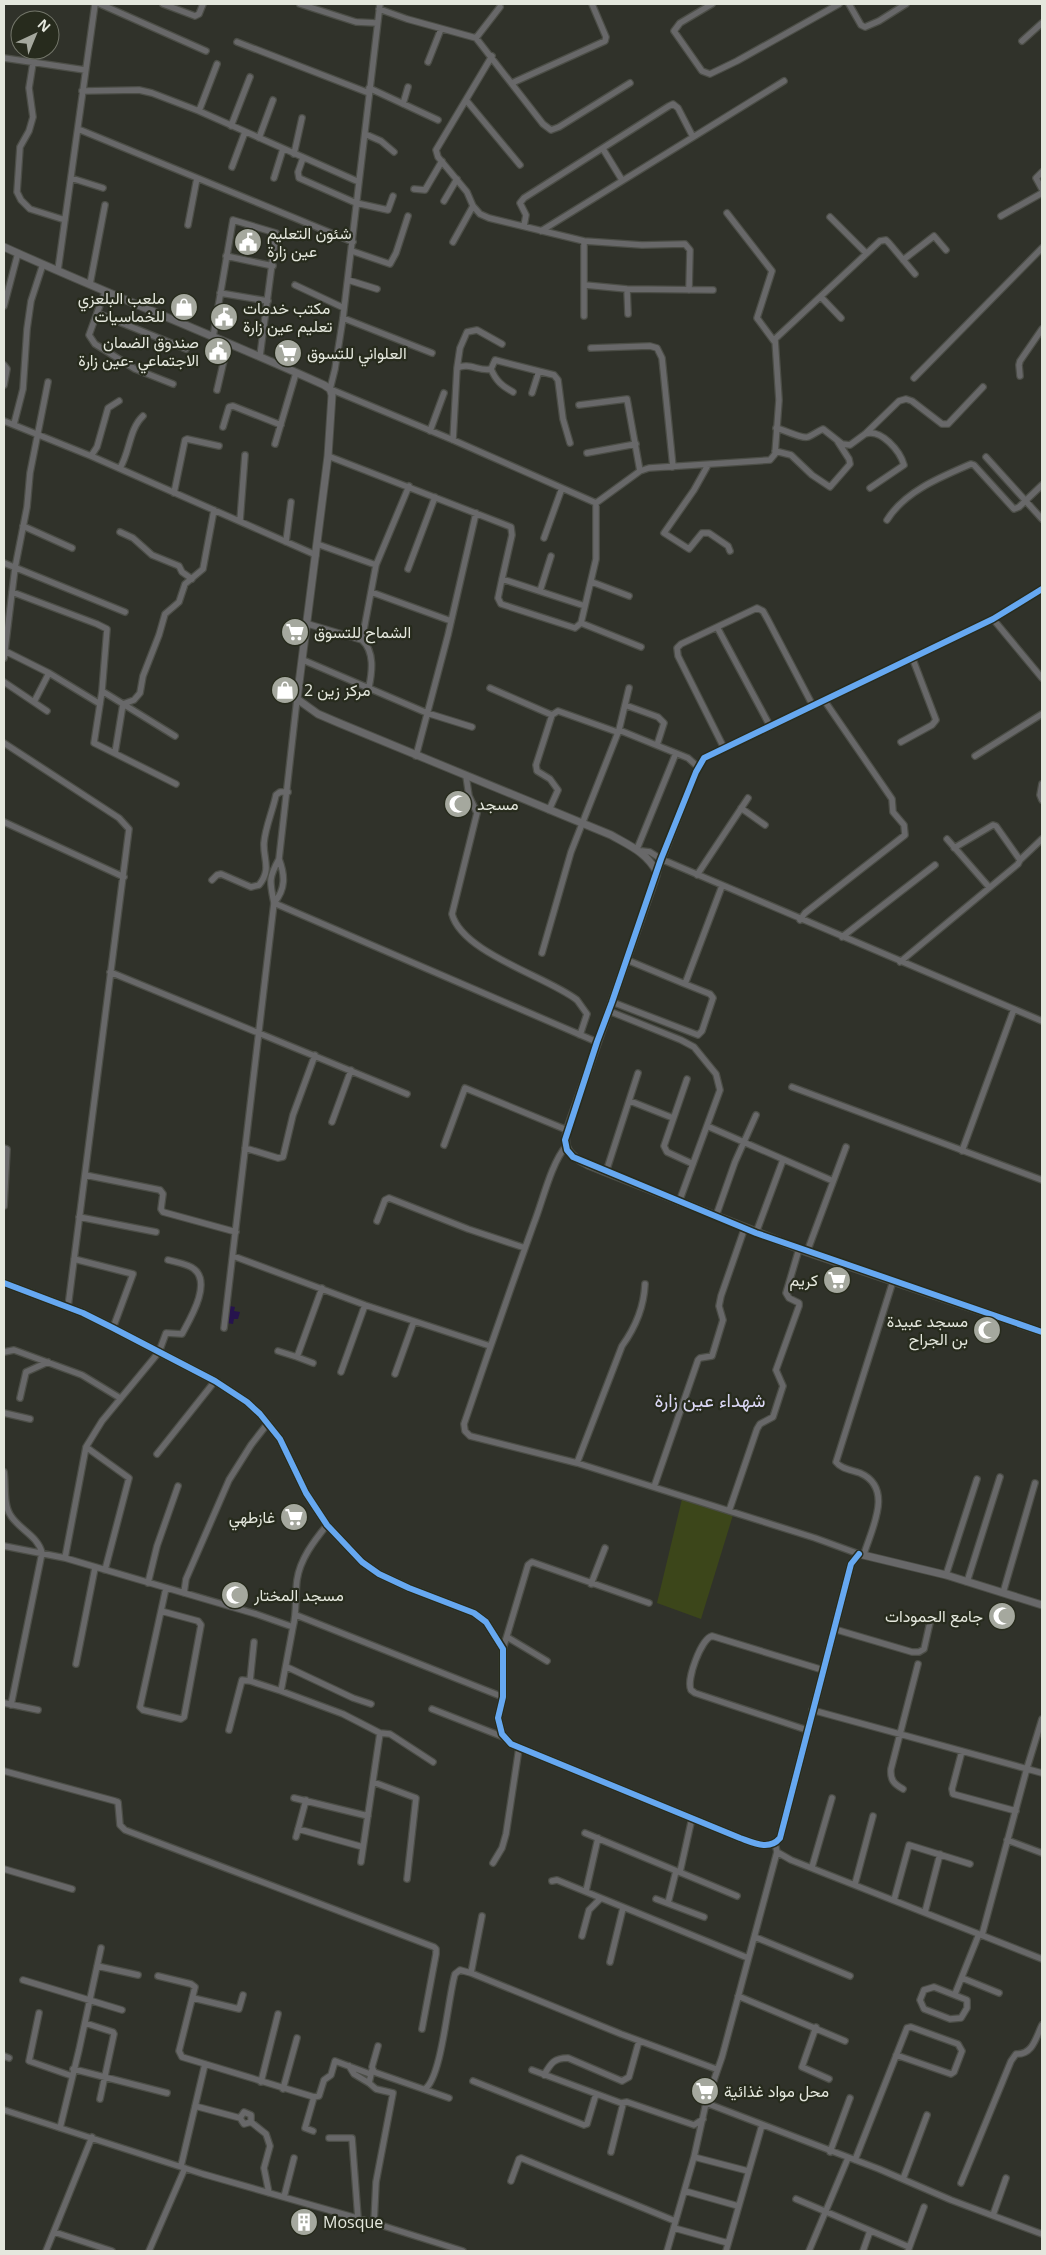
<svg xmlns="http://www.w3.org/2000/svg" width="1046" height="2255" viewBox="0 0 1046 2255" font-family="'Open Sans',Vazirmatn,sans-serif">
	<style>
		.green { fill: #3c461a }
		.water { fill: #26134d }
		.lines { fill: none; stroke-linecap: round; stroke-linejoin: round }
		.minor-casing { stroke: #4c4e47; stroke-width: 8 }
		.tertiary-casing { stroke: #4c4e47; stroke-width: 9 }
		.minor { stroke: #686869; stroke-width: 5.5 }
		.tertiary { stroke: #686869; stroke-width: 7 }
		.cycleway-casing { stroke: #272b1d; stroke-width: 9 }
		.cycleway { stroke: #66a8f1; stroke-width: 6 }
		.labels { text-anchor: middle; stroke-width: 4.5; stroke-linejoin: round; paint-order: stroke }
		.poi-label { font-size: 16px; fill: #e4e7dd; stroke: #272b1d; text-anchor: start }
		.quarter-label { font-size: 19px; fill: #dbd7f4; stroke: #272b1d }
	</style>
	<rect width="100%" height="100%" fill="#30322a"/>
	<!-- green -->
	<path class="green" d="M682,1499L733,1515L701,1619L657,1603Z"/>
	<!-- water -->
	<path class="water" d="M230,1306L235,1307L234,1311L240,1312L238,1319H234L233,1324L227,1323Z"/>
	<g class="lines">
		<!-- minor casing -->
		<g class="minor-casing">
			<path id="minor" d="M100,4L206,51
				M163,4L195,16L199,14L203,4
				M300,4L356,22L377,23
				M380,4L343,318L335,369L330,389L453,440L596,503
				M712,4L680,23L674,31L702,71L710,74L737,61L839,4
				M849,4L861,25L865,27L879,21L906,4
				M379,9L407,19L476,38L543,124L551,130L559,127L630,83
				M476,38L500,7
				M1022,41L1042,23
				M237,42L369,93
				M492,56L436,150L438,157L467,192L473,206L480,214L489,218L584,241L642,245L685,244L690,250L689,290
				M4,58L85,70
				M428,62L441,29
				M33,63L29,88L33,117L29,131L20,147L17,192L21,200L30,209L65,220
				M512,83L605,41L606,37L592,4
				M369,88L438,120
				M82,91L139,90L152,93L199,111L359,182
				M466,100L520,165
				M403,104L408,87
				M199,111L217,64
				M231,126L250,77
				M78,129L353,242
				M365,134L381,141L394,152
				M259,138L273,100
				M603,149L622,180
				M294,154L302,118
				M303,158L298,172L299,178L356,203L388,210L393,196
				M232,167L245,132
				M1042,172L1036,178L1042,189
				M71,178L103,188
				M274,178L283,149
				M414,189L425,190L442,161
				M444,201L457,179
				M727,213L772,271L757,318L774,341
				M1001,216L1042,193
				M830,217L866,253
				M188,225L197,178
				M524,226L526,215L520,203L524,198L669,106L673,104L678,108L693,137
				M541,231L784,81
				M453,242L473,206
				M352,251L390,264L396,253L408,216
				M226,256L273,266
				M903,260L934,236L946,250
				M58,270L95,4
				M348,280L377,289
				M90,284L105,205
				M295,285L344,308
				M585,285L627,289L713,290
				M627,289L628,314
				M220,293L268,301
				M821,297L841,318
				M4,306L18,253
				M97,313L105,292
				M584,316V241
				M343,318L432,353
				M213,337L233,220L276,233L260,356
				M591,348L650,346L657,348L662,358L673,467
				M4,365L7,369L4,385
				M457,368L460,348L467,332L477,330L502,344
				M1020,376L1019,365L1020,361L1042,329
				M914,378L1042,248
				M173,384L135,369L95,344L89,335L97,313L186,349
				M217,390L228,343
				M513,392C502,386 496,381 491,369L495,360L554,375L558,380L563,419L570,443
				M532,393L539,371
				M579,405L627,399L640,471
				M4,421L91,456L316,555
				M14,424L23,389L27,329L31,301L43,264
				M223,427L229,407L233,406L281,425
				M776,428C785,430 802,439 808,437C813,435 818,431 823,429L842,444L850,445L865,434L899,401L906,399L912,401L942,424H948L983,387
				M430,431L444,393
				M865,434C881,428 900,451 904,465L870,488
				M453,440L457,368C469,362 480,372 491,369
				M275,444L296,373
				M775,451L791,455L812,475L830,487L850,464L849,459L838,442
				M587,453L636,444
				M91,456L97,447L108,408L119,401
				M328,456L511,527L512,535L502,579L585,606
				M986,457L1042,519
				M708,465L694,490L664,533L689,549L702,533H709L728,546L730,551
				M120,468C130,452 129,429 143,416
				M174,493L185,440L187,439L219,446
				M887,520C905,491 941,477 971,464L974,465L1014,509L1019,507L1042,485
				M240,521L245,455
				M23,526L72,548
				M120,532L133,538L152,555L179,566L182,572L192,579
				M544,538L562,488
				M286,542L291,502
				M317,544L376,565L409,486
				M4,563L125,612
				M408,569L435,497
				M502,579L498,598L501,604L575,628L581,623
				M592,582L629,596
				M540,591L551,556
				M12,592L97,624L107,629L102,691L175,736
				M371,592L451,621
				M993,619L1042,678
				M308,624L362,640L376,565
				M717,627L770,726
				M362,640C375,652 372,672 369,687
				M641,647L581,623L596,559V503L640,471L649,468L770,460L775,454L779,400L775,339L880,241L886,240L889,243L915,274
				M5,651L49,673L100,704
				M4,658L15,568L27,507L30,473L48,382
				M303,660L427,713L472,727
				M4,682L47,711
				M490,688L552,715
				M102,691L94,743L176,784
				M34,702L49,673
				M123,704L134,700L140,693L143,676L159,635L165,614L179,602L185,584L203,569L214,510
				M625,705L658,717L664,723L657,745
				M619,730L688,758L698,767
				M901,742L932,725L936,720L912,657
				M4,743L119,818L129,829L68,1307
				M724,748L678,656L677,648L681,644L757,608L763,611L768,620L813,706
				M115,753L123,704
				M416,756L448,635L476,513
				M975,756L1042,714
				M466,776L469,796L477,813L452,914C462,953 548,977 577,1000L587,1014L580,1035
				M1042,784L1040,795L1042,800
				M741,808L765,825
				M549,810L558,790L550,779L537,771L536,765L552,715L558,711L617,732
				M4,822L124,877
				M947,839L989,887
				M954,848L993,825L996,826L1020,860
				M637,849L676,753
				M642,851L650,852L661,859L1042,1021
				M657,872L696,772L704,758L993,619L1042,589
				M697,875L748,798
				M212,880L217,875L221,874L251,887L259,885C272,869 263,859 264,843C265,828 273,810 276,795L280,792H288
				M274,903L597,1042
				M274,903C286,889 285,875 279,859
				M800,920L805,913L905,835L904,825L893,812L892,799L824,700
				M842,937L935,865
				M542,953L571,852L619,730L629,688
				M627,960L685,984L722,886
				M900,962L1018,864L1020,860L1042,839
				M110,972L407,1094
				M612,1002L698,1035L702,1031L713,998L710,994L685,984
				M609,1011L681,1040L694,1047L716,1074L720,1090L679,1202
				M687,1079L664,1146L667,1152L693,1164
				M792,1087L1042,1180
				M630,1101L673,1118
				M332,1122L351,1070
				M707,1126L833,1181
				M444,1145L465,1088L567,1130
				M566,1146C551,1164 543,1200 534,1223C510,1290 487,1356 464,1424L465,1431L470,1436L577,1463L815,1538L859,1554
				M4,1148L7,1149L4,1206
				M245,1148L278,1158L283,1157L293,1115L315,1055
				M962,1151L1014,1009
				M606,1172L638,1073
				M85,1175L160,1190L163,1194L161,1209L163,1212L236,1232
				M716,1216L735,1162L756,1115
				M79,1217L156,1232
				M377,1221L385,1200L389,1198L468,1229L525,1248
				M756,1233L783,1160
				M807,1252L846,1147
				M233,1256L365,1305L490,1346
				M74,1259L133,1274L113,1328
				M224,1328L274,903C270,882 268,879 279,859L297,699
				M278,1351L297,1357L322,1288
				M4,1352L14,1350L82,1375L120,1398
				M297,1357L313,1363
				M341,1372L365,1305
				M395,1374L414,1321
				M20,1398L26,1372L48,1362
				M4,1413L30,1419
				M86,1447L129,1478L105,1570
				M157,1454L215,1381
				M577,1463L622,1346C635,1328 644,1307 645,1284
				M4,1472C6,1485 3,1505 11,1516C20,1530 38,1536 42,1553L11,1705
				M654,1487L698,1360L700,1358L712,1356L723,1320L719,1306L721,1296L745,1227
				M729,1511L757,1429L760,1424L773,1417L783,1386L776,1370L799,1306V1303L789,1298L786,1293L799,1249
				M4,1546L65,1558L256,1614L293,1627C297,1612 295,1596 297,1580C300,1559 314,1541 327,1525
				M864,1554C872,1528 894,1488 860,1473C852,1470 841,1469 836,1462L893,1281
				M65,1558L86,1447L102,1421L159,1352L166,1333L182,1334C190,1319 212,1283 194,1269C188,1264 175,1262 168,1260
				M946,1575L977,1479
				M967,1582L1000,1477
				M148,1583L157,1546L178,1486
				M591,1584L605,1548
				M184,1593L186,1579L229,1480L251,1445L268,1423
				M1003,1593L1035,1483
				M161,1611L198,1621L201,1625L184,1717L181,1719L143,1710L140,1707L166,1588
				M296,1615L503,1697
				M834,1629L912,1652H919L924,1649L931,1618
				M507,1637L547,1661
				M503,1649L528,1565L532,1562L649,1603
				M76,1664L95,1568
				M287,1667L353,1698L371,1704
				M250,1681L254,1642
				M281,1691L343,1714L380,1733L361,1862
				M4,1703L38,1710
				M432,1709L506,1738
				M812,1710L1042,1773
				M229,1730L242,1680L250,1681L281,1691L293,1627
				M807,1730L695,1693L691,1690C686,1680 701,1639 712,1636L823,1670
				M380,1733L390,1734L433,1762
				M962,1751L952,1789L953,1794L1016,1811
				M4,1771L115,1801L118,1802L120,1825L125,1830L434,1947L436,1949V1954L422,2029
				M373,1782L416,1798L407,1879
				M903,1789C894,1784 890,1780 891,1769L918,1664
				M294,1798L368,1816
				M298,1829L363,1847
				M585,1833L737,1896
				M296,1837L306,1800
				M1007,1840L1042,1853
				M777,1852L791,1860L1042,1959
				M493,1863L502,1848L506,1834L519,1748
				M812,1867L832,1798
				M4,1869L72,1889
				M680,1872L692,1818
				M552,1881L557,1880L601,1898
				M855,1884L873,1816
				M586,1891L598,1838
				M656,1899L704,1917
				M894,1900L909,1845L970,1864
				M668,1903L676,1871
				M925,1912L940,1854
				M482,1916L471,1973L621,2034L716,2069
				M982,1935L1027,1768L1042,1719
				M582,1936L589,1910L601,1898L748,1958
				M755,1937L850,1976
				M610,1962L623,1908
				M97,1966L138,1975
				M158,1976L191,1984L195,1987L179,2051L182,2057L314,2097L319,2096L324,2080L331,2075L335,2061L370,2074
				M962,1978L999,1993
				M23,1980L122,2010
				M934,1987L967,2000V2008L961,2018L950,2019L924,2009L920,2000L924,1990Z
				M955,1994L979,1934
				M738,1996L845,2041
				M193,1998L239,2009L243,1995
				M39,2013L29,2061L72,2076
				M85,2023L113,2032L114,2034L100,2099
				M816,2027L802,2067L829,2079
				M378,2046L372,2067L374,2072L449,2098
				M4,2056L9,2058
				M349,2066L354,2074L369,2083
				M73,2069L167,2093
				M372,2070L369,2083L376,2089L393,2093L376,2182L374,2223
				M532,2070L621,2103L627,2102L694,2125L703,2119
				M544,2075C551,2063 554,2058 568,2058L622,2081L629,2077L639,2041
				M473,2081L584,2125L587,2124L596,2094
				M261,2082L278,2014
				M283,2089L297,2038
				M425,2089C442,2077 448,1997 455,1974L460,1970L471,1973
				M706,2103L879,2169L951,2200L1042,2234
				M195,2106L240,2118
				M4,2110L203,2174L374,2223L463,2251
				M244,2112L251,2115V2122L244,2124L240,2118Z
				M251,2122L266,2134L270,2146L264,2168L269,2193
				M60,2128L79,2050L101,1948
				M313,2131L305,2128L314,2097
				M329,2138H352L358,2218
				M611,2152L623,2104
				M830,2152L850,2098
				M694,2157L748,2171
				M855,2160L907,2028L911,2027L958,2044L962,2051L954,2072L951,2074L896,2055
				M181,2166L205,2064
				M903,2179L927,2115
				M511,2181L519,2159L521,2158L675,2221
				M961,2183L1011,2061L1016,2054C1033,2055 1036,2037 1042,2025
				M685,2191L738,2206
				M284,2197L294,2158
				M796,2199L909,2247
				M993,2215L1006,2178
				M674,2228L728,2243
				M54,2232L112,2251
				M46,2251L92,2137
				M149,2251L185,2168
				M667,2251L694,2157L706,2103L722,2057L777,1852L775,1843
				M726,2251L762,2125
				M809,2251L848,2158
				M863,2251L870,2231
				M908,2251L924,2207"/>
		</g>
		<!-- tertiary casing -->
		<g class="tertiary-casing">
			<path id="tertiary" d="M4,247C110,295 218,337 324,385L330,389L332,395L328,456L297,699L318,714L339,723L611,835C630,846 646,852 657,872L656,876L567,1130C562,1150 572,1157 588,1165L807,1252L1042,1332
				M4,1283L83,1313L113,1328L215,1381L247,1402L260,1414L280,1439L306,1493L327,1525L362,1562L379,1574L409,1588L474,1613L486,1622L503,1649V1697L498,1718L502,1734L511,1744L740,1838C754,1843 769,1851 780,1838L851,1564L859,1554L946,1575L1042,1605"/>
		</g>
		<!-- minor -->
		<use href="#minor" class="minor"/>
		<!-- tertiary -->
		<use href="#tertiary" class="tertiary"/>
		<!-- cycleway casing -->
		<g class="cycleway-casing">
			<path id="cycleway" d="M1042,589L993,619L704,758L696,772L661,859L612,1002L597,1042L565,1140L567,1150L573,1157L756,1233L1042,1332
				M4,1283L83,1313L113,1328L215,1381L247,1402L260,1414L280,1439L306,1493L327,1525L362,1562L379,1574L409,1588L474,1613L486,1622L503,1649V1697L498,1718L502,1734L511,1744L740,1838C754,1843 769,1851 780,1838L851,1564L859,1554"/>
		</g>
		<!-- cycleway -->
		<use href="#cycleway" class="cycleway"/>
	</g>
	<!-- icons -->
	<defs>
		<g id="civic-disc" transform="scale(1.4375)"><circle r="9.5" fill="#a5a89e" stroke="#272b1d"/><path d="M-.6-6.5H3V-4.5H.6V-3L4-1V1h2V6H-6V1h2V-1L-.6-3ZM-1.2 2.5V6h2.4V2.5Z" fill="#fff"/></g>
		<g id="shop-disc" transform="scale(1.4375)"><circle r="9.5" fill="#a5a89e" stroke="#272b1d"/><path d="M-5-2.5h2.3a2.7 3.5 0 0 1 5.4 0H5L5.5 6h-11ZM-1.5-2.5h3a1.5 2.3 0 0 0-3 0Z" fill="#fff"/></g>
		<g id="supermarket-disc" transform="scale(1.4375)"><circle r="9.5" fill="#a5a89e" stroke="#272b1d"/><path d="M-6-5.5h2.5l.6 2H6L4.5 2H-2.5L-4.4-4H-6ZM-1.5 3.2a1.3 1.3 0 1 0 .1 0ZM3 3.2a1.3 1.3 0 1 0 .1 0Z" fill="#fff"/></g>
		<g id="mosque-disc" transform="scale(1.4375)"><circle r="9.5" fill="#a5a89e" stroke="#272b1d"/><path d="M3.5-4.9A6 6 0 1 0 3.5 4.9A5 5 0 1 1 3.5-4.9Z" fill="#fff"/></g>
		<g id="building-disc" transform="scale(1.4375)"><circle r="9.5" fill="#a5a89e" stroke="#272b1d"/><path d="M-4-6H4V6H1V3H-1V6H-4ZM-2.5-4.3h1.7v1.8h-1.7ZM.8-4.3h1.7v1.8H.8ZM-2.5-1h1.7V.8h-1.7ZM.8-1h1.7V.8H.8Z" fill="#fff"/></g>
	</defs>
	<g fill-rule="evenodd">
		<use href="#civic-disc" x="248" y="242"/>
		<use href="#shop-disc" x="184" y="307"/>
		<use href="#civic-disc" x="224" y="317"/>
		<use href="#civic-disc" x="218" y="351"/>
		<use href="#supermarket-disc" x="288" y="353"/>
		<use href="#supermarket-disc" x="295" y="632"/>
		<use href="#shop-disc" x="285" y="690"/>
		<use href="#mosque-disc" x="458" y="804"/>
		<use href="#supermarket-disc" x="837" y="1280"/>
		<use href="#mosque-disc" x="987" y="1330"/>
		<use href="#supermarket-disc" x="294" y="1517"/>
		<use href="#mosque-disc" x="235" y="1595"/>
		<use href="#mosque-disc" x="1002" y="1616"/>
		<use href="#supermarket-disc" x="705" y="2091"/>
		<use href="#building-disc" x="304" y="2222"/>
	</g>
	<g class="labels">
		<!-- poi labels -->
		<g class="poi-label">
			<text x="267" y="239">شئون التعليم<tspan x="267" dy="18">عين زارة</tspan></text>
			<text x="165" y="304" text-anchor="end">ملعب البلعزي<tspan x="165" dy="18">للخماسيات</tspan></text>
			<text x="243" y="314">مكتب خدمات<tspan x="243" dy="18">تعليم عين زارة</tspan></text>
			<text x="199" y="348" text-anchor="end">صندوق الضمان<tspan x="199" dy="18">الاجتماعي -عين زارة</tspan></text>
			<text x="307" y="359">العلواني للتسوق</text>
			<text x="314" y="638">الشماح للتسوق</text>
			<text x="304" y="696">مركز زين 2</text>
			<text x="477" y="810">مسجد</text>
			<text x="818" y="1286" text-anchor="end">كريم</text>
			<text x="968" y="1327" text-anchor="end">مسجد عبيدة<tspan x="968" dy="18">بن الجراح</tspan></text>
			<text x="275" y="1523" text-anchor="end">غازطهي</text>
			<text x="254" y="1601">مسجد المختار</text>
			<text x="983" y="1622" text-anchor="end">جامع الحمودات</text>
			<text x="724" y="2097">محل مواد غذائية</text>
			<text x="323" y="2228">Mosque</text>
		</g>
		<!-- quarter labels -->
		<g class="quarter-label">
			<text x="710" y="1407">شهداء عين زارة</text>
		</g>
	</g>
	<!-- border -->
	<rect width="1046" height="2255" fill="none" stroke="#e4e7dd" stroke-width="10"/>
	<!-- north arrow -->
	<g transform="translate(35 35) rotate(44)"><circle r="24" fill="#272b1d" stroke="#73766a"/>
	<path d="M0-4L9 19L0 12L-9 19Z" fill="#a5a89e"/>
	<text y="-8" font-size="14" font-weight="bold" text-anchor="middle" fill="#e4e7dd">N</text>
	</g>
</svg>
